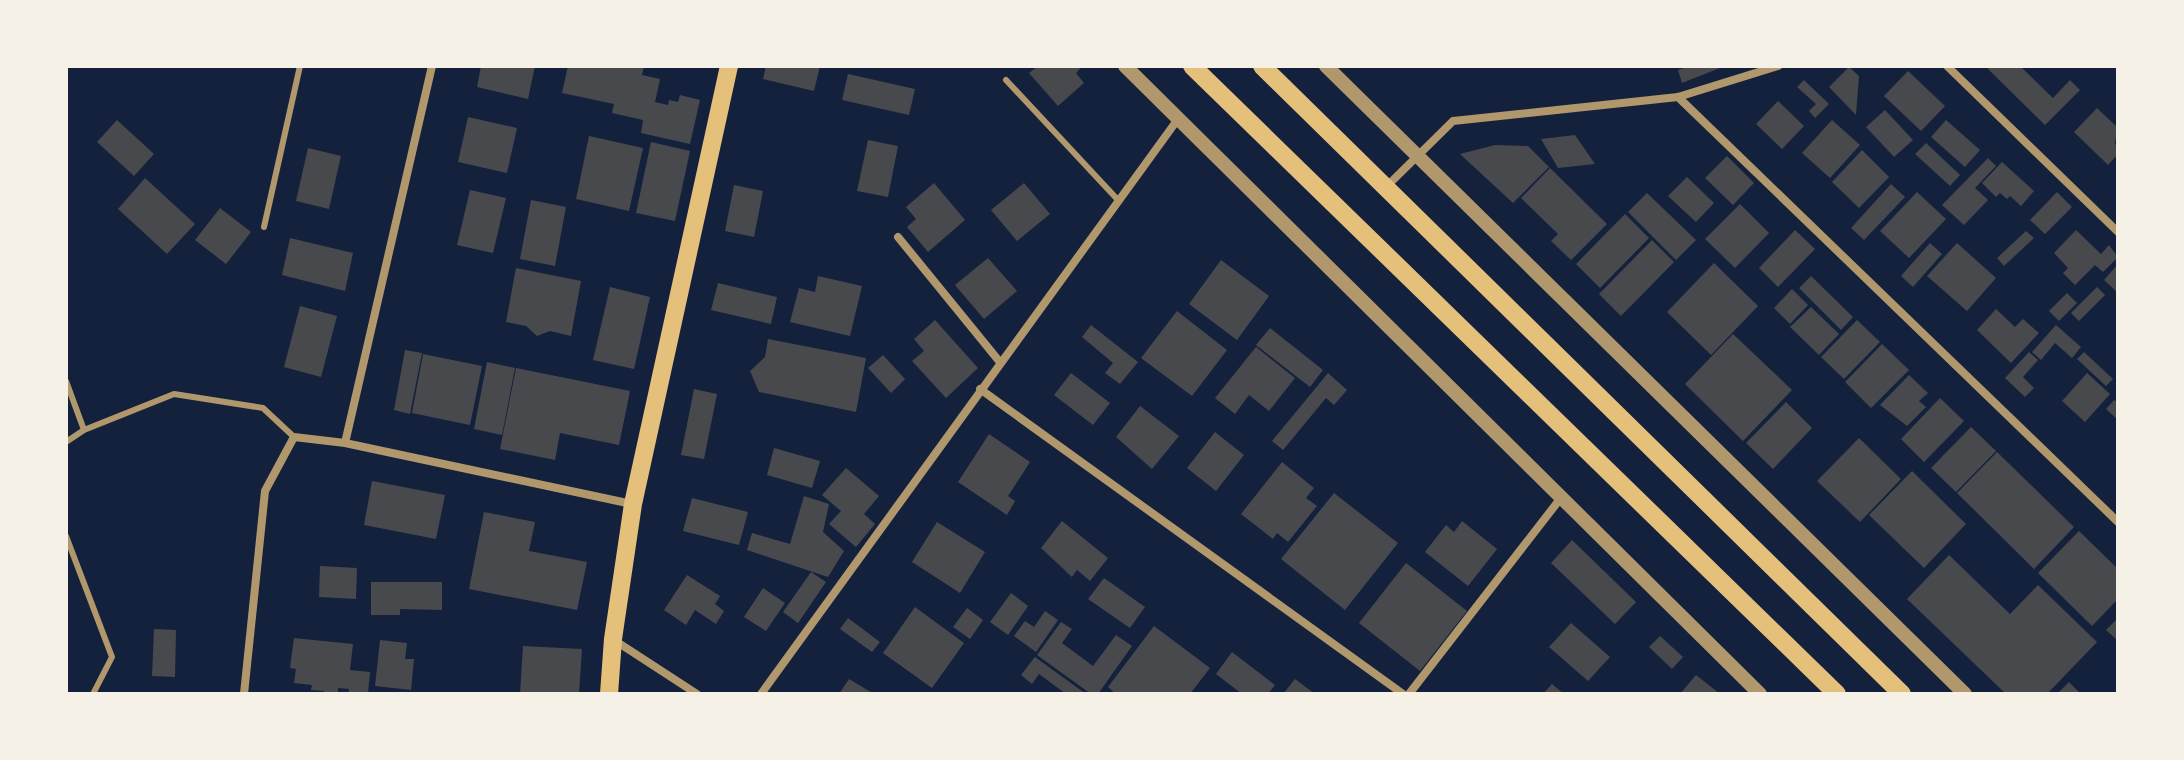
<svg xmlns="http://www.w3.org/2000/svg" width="2184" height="760" viewBox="0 0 2184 760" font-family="Figtree,sans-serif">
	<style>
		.building { fill: #48494c }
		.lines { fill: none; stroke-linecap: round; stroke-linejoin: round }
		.service { stroke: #b1986c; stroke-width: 6 }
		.minor { stroke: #b1986c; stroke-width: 8 }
		.tertiary { stroke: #b1986c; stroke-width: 14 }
		.primary { stroke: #e5c07b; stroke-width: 18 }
	</style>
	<rect width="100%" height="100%" fill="#14213d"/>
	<!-- building -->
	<path class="building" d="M481,66H535L528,99L477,87Z
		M568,66H644L642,75L660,79L655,102L668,105L669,100L678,102L680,95L700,100L690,144L641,133L643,120L612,113L614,104L562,93Z
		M766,66H820L814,91L763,79Z
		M1038,66H1078L1080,69L1076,73L1084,83L1058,106L1029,73Z
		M1689,66H1725L1682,83L1678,70Z
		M1991,66H2020L2053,98L2070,80L2080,90L2045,125L1988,69Z
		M1849,67L1859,76L1856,115L1829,87Z
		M1908,71L1945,106L1921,131L1884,96Z
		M848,74L915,89L909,115L842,100Z
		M1804,80L1829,104L1815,118L1809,111L1816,104L1797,87Z
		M1778,101L1804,126L1782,149L1756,124Z
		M2097,108L2118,128L2115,142L2118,154L2108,165L2074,132Z
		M1885,110L1913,140L1894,157L1866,127Z
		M468,117L517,128L507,173L458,162Z
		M117,120L154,154L134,176L97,142Z
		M1832,120L1860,145L1830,178L1802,153Z
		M1946,120L1980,150L1965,167L1931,137Z
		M1575,135L1595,164L1558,168L1541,139Z
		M589,136L643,148L629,211L576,199Z
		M868,140L898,146L888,197L857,191Z
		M651,142L690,151L675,221L636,213Z
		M1926,143L1960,175L1950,186L1915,154Z
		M1495,145L1528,146L1549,167L1513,203L1460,154Z
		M308,148L341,156L329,209L296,201Z
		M1862,150L1889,177L1859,208L1832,182Z
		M1727,156L1754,183L1733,205L1705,178Z
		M1988,158L1996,166L1975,188L1988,200L1964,225L1942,205Z
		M2002,162L2034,191L2021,206L2010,196L2007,199L2000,193L1996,197L1982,183Z
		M1550,168L1607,224L1571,260L1551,241L1558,234L1521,198Z
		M1687,177L1714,203L1696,222L1668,196Z
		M145,178L195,224L167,254L118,209Z
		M934,183L965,220L928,252L907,227L916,219L906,207Z
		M1024,183L1050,214L1017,241L991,210Z
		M1891,184L1905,197L1864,240L1851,228Z
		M734,185L763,191L754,237L725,231Z
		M470,190L506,198L493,253L457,245Z
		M1917,192L1946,219L1909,258L1880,231Z
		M2057,192L2072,207L2045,234L2030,220Z
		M1647,193L1696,240L1676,260L1628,212Z
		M531,200L566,207L555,266L520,259Z
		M1740,204L1769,233L1735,268L1705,239Z
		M220,208L251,232L226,264L195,240Z
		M1625,214L1649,238L1600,288L1576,264Z
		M1795,230L1815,249L1778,287L1759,268Z
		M2076,230L2101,254L2109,245L2118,257L2103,272L2095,265L2075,285L2063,273L2068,268L2054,253Z
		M2026,231L2034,238L2004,266L1997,258Z
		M290,238L353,253L345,291L282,275Z
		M1652,240L1674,262L1621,316L1599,294Z
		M1930,243L1942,254L1913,287L1901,276Z
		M1957,243L1996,278L1967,311L1927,276Z
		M988,258L1017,291L984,319L955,285Z
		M1221,260L1269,296L1237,340L1189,304Z
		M1714,263L1758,306L1711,355L1667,312Z
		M2118,264V293L2104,280Z
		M516,268L581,281L571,336L550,331L537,336L526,326L506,322Z
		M818,276L862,286L850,336L790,322L799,288L815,292Z
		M1811,276L1853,317L1841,330L1799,288Z
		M718,283L777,297L771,324L711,310Z
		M610,287L650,297L634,369L593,360Z
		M2097,287L2105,295L2079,321L2071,313Z
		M1792,289L1808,305L1790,324L1774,308Z
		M2067,293L2077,303L2059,321L2049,311Z
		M300,306L337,316L321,377L284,367Z
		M1811,307L1839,334L1819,355L1790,327Z
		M1996,309L2015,327L2023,319L2039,333L2011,363L1977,330Z
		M1177,311L1227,350L1192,396L1141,358Z
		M935,320L978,368L946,398L912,361L924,351L914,339Z
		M1857,320L1880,342L1844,379L1821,357Z
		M1091,325L1138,362L1120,384L1105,373L1113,363L1082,337Z
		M2056,325L2081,347L2072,358L2055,343L2041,360L2032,352Z
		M1270,328L1323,370L1310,387L1256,345Z
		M1733,334L1792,390L1743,441L1685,384Z
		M768,339L866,358L856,412L759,392L750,371L765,357Z
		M1882,344L1909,370L1871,408L1845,382Z
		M1256,347L1295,378L1269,411L1249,395L1235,414L1215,398Z
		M405,350L422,353L410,414L394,410Z
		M2029,352L2038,360L2023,377L2034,388L2025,397L2005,378Z
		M2084,352L2113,379L2106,386L2077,359Z
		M423,354L482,366L470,425L412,413Z
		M883,355L905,379L891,393L868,368Z
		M487,362L515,368L502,435L474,429Z
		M516,368L630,391L619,445L560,433L555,460L500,449Z
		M1071,373L1110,403L1093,425L1054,395Z
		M1328,373L1347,390L1334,405L1326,398L1283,450L1272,441Z
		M2087,373L2110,394L2085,422L2062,401Z
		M1909,375L1928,393L1919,401L1926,407L1907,426L1880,405Z
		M694,389L717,394L704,459L681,455Z
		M1940,398L1964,421L1924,462L1901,439Z
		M2114,400L2118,403V420L2106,409Z
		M1786,402L1812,428L1773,469L1746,443Z
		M1140,406L1179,436L1152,469L1116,437Z
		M1971,427L1996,451L1956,492L1931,468Z
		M1215,432L1244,455L1216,491L1187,468Z
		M989,434L1030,462L1008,496L1015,501L1007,515L958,482Z
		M1859,438L1901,479L1860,522L1817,481Z
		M774,448L820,461L812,488L767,475Z
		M1997,452L2074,527L2034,569L1957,493Z
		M1282,462L1314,488L1306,498L1317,506L1288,542L1277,533L1273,539L1241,514Z
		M846,468L879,496L864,514L875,524L856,547L829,524L841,511L822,495Z
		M1912,471L1966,524L1924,568L1869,515Z
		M372,481L445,495L436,539L364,525Z
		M1334,493L1398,543L1345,610L1281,559Z
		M804,496L829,504L823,532L844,551L828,577L747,550L752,533L790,544Z
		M692,498L748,512L739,545L683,531Z
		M484,512L535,522L529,551L587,562L577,610L469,589Z
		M1062,521L1108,558L1090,581L1077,570L1072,577L1041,548Z
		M1462,521L1497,549L1468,586L1425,552L1446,525L1454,532Z
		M937,522L985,552L960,593L912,562Z
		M2079,531L2118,569V599L2092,626L2038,573Z
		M1572,540L1636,602L1615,624L1551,563Z
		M1949,555L2010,614L2038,585L2097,642L2047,694H2006L1907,599Z
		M1406,563L1467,611L1420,671L1359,623Z
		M320,566L357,568L356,599L319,597Z
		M811,572L826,582L798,623L783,612Z
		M687,575L720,596L715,604L724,611L716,624L695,610L686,625L664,610Z
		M1104,578L1145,607L1130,628L1088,599Z
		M371,582H442V610L400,609V615H371Z
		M763,588L785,603L766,631L744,617Z
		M1011,593L1028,606L1008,635L990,622Z
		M915,607L964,643L932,688L883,653Z
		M967,608L983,620L970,639L953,627Z
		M1045,611L1058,620L1036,652L1014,636L1025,621L1034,627Z
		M848,618L880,642L872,652L840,629Z
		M2118,618V641L2106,630Z
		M1061,622L1072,629L1062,643L1093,666L1116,635L1132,646L1098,694H1091L1037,655Z
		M1571,623L1610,657L1588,681L1549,647Z
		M1154,626L1210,668L1190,694H1116L1108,687Z
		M154,629L176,630L175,677L152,676Z
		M1660,636L1683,657L1672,669L1649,647Z
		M294,638L353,644L350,670L370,672L368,694H348L349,689L338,688V694H323L324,691L311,690L312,685L294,683L296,669L290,668Z
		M380,640L407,643L405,659H414L411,690L375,686Z
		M523,646L582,649L579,694H520Z
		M1232,652L1275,685L1268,694H1242L1216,674Z
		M1035,657L1086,694H1066L1039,674L1032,684L1021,675Z
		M1696,675L1720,694H1680Z
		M849,679L874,694H839Z
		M1295,679L1315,694H1283Z
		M2069,682L2081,694H2057Z
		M1552,684L1564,694H1543Z"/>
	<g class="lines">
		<!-- service -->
		<path class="service" d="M1006,80L1118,200
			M264,227L300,66
			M66,381L84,430
			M66,442L84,430L174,394L263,408L294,437
			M66,536L112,657L93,694"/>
		<!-- minor -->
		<path class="minor" d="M1947,66L2118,232
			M1678,97L2118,522
			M1385,188L1453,121L1678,97L1778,66
			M898,237L999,361
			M980,389L1403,694
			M345,443L432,66
			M614,640L697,694
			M244,694L265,491L294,437L345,443L632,504
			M761,694L1178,119
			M1409,694L1560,499"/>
		<!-- tertiary -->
		<path class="tertiary" d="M1125,66L1760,694
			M1326,66L1965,694"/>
		<!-- primary -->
		<path class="primary" d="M1192,66L1837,694
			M1262,66L1902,694
			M609,694L613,639L633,504L729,66"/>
	</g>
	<!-- border -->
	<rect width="2184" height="760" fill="none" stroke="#f6f1e7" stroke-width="136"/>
</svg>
